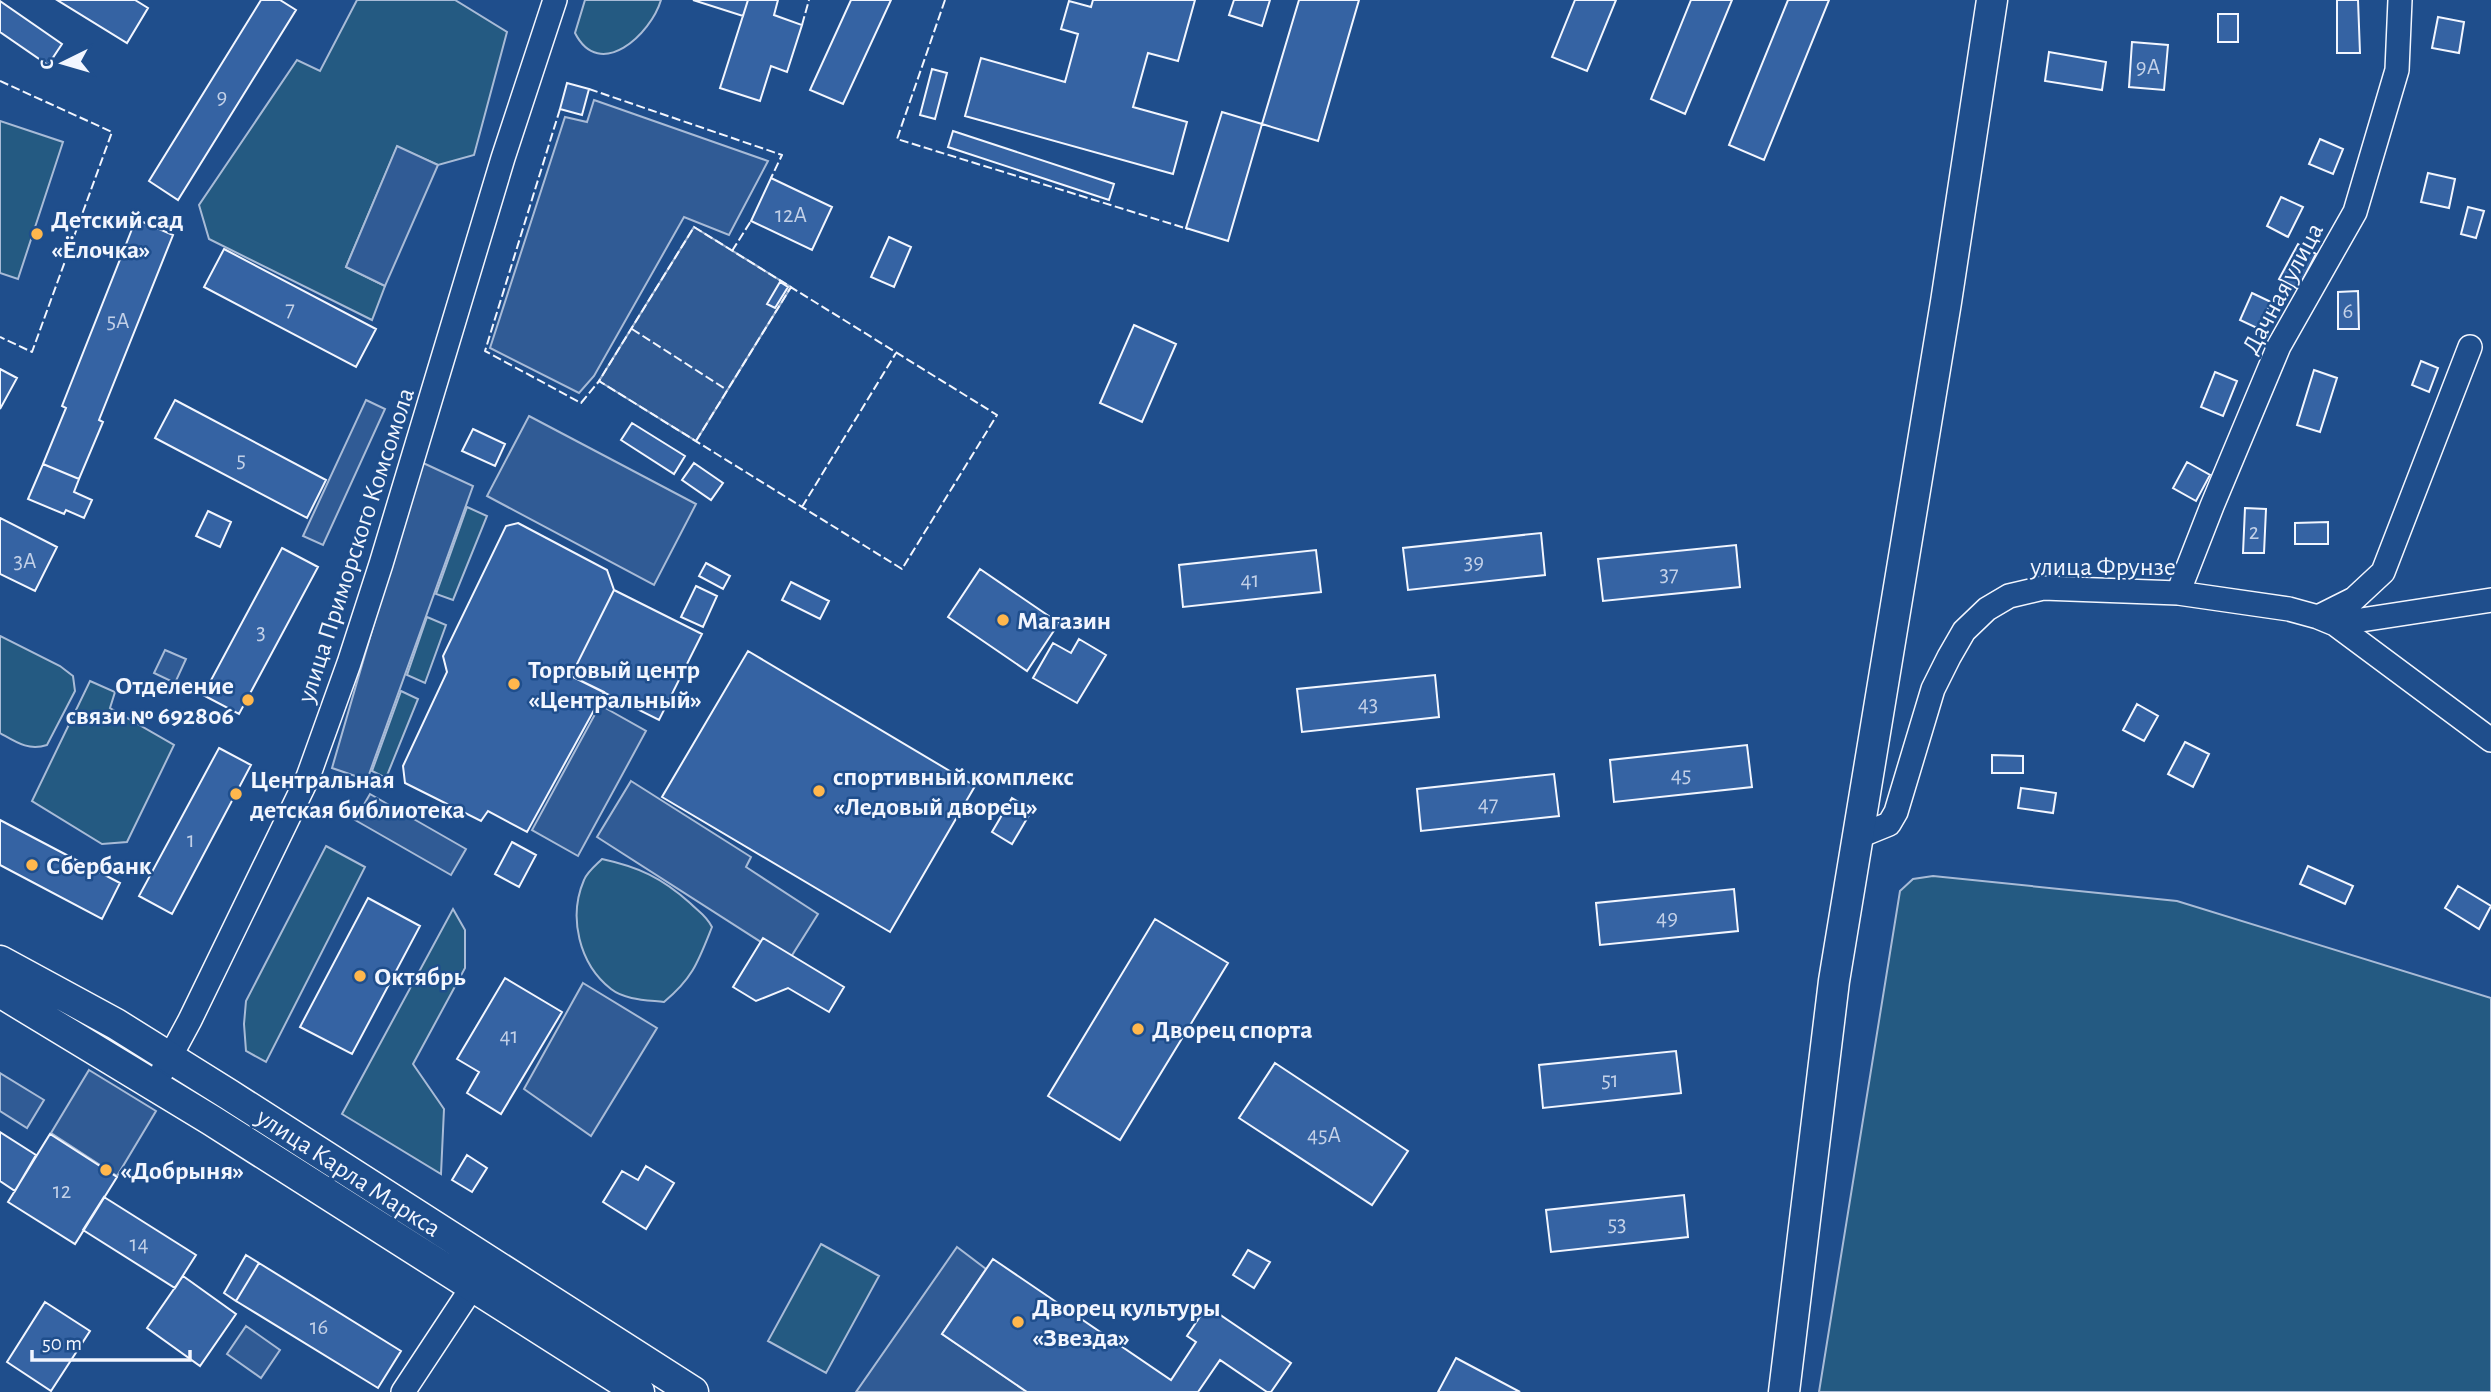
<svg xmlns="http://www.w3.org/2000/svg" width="2491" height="1392" viewBox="0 0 2491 1392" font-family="'Alegreya Sans',sans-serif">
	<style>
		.green { fill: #245a82; stroke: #a8bbd7; stroke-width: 2 }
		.parking { fill: #305b95; stroke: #a8bbd7; stroke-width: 2 }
		.building { fill: #3563a3; stroke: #f2f6ff; stroke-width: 2 }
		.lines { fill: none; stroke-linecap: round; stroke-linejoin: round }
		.minor-casing { stroke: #f2f6ff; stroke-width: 26 }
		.major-casing { stroke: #f2f6ff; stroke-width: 33 }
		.minor { stroke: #1f4e8c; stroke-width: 23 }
		.major { stroke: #1f4e8c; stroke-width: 30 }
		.fence { stroke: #f2f6ff; stroke-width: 2; stroke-dasharray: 9 3.5; stroke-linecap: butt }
		.poi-dot { fill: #ffb74d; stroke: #1f4e8c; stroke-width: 2.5 }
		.labels { text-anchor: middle; stroke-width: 5; stroke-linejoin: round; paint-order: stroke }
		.number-label { font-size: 23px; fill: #c3d1e8 }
		.poi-label { font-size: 26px; font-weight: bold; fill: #f2f6ff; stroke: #1f4e8c; text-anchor: start }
		.street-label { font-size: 26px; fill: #f2f6ff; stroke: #1f4e8c }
	</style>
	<rect width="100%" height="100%" fill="#1f4e8c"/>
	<!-- green -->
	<path class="green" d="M357,0H455L507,32L474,155L438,165L397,147L346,267L385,286L372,320L209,239L199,205L297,60L320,71Z
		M585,0H661C651,34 600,82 575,33Z
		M0,121L63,142L18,279L0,273Z
		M467,507L487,516L453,600L436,594Z
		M427,617L446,625L425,683L407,675Z
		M0,636L60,666L73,676L75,691L47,745C28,751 16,742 0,733Z
		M90,681L115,692L110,708L174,745L127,842L102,844L32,801Z
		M401,691L418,699L386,778L372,771Z
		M326,846L365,867L266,1062L246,1051L244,1024L246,1001Z
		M602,859C639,867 662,878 690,903C699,912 706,915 712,927C698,962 693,978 664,1002C647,1000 625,1000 611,989C579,964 568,917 584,880C587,872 596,865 602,859Z
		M1933,876L2177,901L2491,998V1392H1819L1900,891L1913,879Z
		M453,909L465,930V968L413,1064L444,1109L441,1174L342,1114Z
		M821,1244L879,1276L826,1373L768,1341Z"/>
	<!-- parking -->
	<path class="parking" d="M594,100L768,161L729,235L684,217L594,376L579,393L490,348L565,117L587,122Z
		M397,146L438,165L385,286L346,267Z
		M694,227L791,287L696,441L599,381Z
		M366,400L385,409L323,545L303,536Z
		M529,416L696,504L654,585L487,496Z
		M421,462L473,486L367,780L332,768Z
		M165,650L186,659L175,683L154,673Z
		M600,705L646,731L578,856L532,830Z
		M631,781L751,857L746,867L818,914L789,960L597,837Z
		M370,794L466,849L451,875L355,820Z
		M583,983L657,1028L591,1136L524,1089Z
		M89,1070L156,1111L117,1176L51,1133Z
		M0,1073L44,1100L27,1128L0,1111Z
		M957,1247L986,1269L942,1334L1027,1392H856Z
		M246,1326L280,1350L261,1378L227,1354Z"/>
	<!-- building -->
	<path class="building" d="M57,0H135L148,8L127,43Z
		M261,0H280L296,10L178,200L149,181Z
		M693,0H748L743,16Z
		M748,0H778L774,15L802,25L787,72L771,66L760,101L720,88Z
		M851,0H891L843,104L810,90Z
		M1093,0H1195L1178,61L1148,53L1133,107L1187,122L1173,174L965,116L981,58L1065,82L1078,34L1061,29L1069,1L1091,7Z
		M1234,0H1270L1262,26L1229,15Z
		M1299,0H1359L1318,141L1262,124Z
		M1575,0H1616L1587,71L1552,57Z
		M1691,0H1732L1685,114L1651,99Z
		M1788,0H1829L1764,160L1729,145Z
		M2337,0H2358L2360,53H2337Z
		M0,1L62,44L48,65L0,32Z
		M2218,14H2238V42H2218Z
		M2438,17L2464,22L2459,53L2432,48Z
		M2132,42L2168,45L2164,90L2129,87Z
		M2049,52L2106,62L2102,90L2045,81Z
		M932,69L947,73L935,119L920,115Z
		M567,83L589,89L582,115L560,109Z
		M1222,112L1262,124L1228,241L1186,228Z
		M953,131L1114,184L1109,200L948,147Z
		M2320,139L2343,149L2333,174L2309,164Z
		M2428,173L2455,179L2449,208L2421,202Z
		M771,178L832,207L812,250L751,221Z
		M2281,197L2303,207L2288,237L2267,226Z
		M2468,207L2484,211L2476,238L2461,234Z
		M136,219L173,235L99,420L103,422L79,479L43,464L66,408L62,406Z
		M889,237L911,247L894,287L871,277Z
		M2298,244L2316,254L2298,289L2279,279Z
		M224,249L376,329L356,367L204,287Z
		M780,282L788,287L775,308L767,304Z
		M2358,291L2359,329H2338V292Z
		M2252,293L2271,302L2259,329L2240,320Z
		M1134,325L1176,344L1142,422L1100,403Z
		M2421,361L2438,368L2429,392L2412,385Z
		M0,369L17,378L0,409Z
		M2314,370L2337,378L2320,432L2297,425Z
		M2215,372L2237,381L2223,416L2201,407Z
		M175,400L326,480L307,518L155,438Z
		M632,423L685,456L674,474L621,440Z
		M473,429L505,444L495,466L462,451Z
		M2187,462L2210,475L2196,501L2173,488Z
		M694,463L723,483L711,500L682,480Z
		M43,464L79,479L74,492L92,500L84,518L66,510L64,514L28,499Z
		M2245,508L2266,509L2264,553H2243Z
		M208,511L231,522L220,547L196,536Z
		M0,518L57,547L35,591L0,574Z
		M2328,522V544H2295V523Z
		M518,523L607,570L614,590L571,676L604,692L527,832L488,811L481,821L405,783L403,766L447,672L443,656L506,526Z
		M1541,533L1545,575L1408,590L1403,548Z
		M1736,545L1740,587L1603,601L1598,559Z
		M282,548L318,567L239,714L203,695Z
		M1316,550L1321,592L1183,607L1179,565Z
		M706,563L730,576L723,589L699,576Z
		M980,569L1059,623L1027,671L948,617Z
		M791,582L829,601L820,619L782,600Z
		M696,586L717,596L703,627L681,617Z
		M614,590L702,634L659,720L571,676Z
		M1079,639L1106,655L1077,703L1033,678L1053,643L1071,653Z
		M748,651L975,786L890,932L662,797Z
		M1435,675L1439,717L1302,732L1297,689Z
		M2137,704L2158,716L2144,741L2123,730Z
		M2185,742L2209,754L2193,787L2168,774Z
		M1747,745L1752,787L1614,802L1610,760Z
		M219,748L251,765L172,914L139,896Z
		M1992,755L2023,756V773H1992Z
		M1554,774L1559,816L1421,831L1417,789Z
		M2021,788L2056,793L2053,813L2018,808Z
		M1012,798L1032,810L1012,844L992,832Z
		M0,820L120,883L102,919L0,865Z
		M512,842L536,855L519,887L495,874Z
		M2308,866L2353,886L2345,904L2300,884Z
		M2458,886L2491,906L2479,929L2445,908Z
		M1734,889L1738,931L1600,945L1596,903Z
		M368,898L420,926L352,1054L300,1027Z
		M1155,919L1228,963L1120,1140L1048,1096Z
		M763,938L844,987L829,1012L788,988L756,1001L733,987Z
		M505,978L562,1012L501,1114L467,1093L479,1072L457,1059Z
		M1676,1051L1681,1093L1543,1108L1539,1065Z
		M1275,1063L1408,1151L1372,1205L1239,1118Z
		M0,1132L36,1155L15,1191L0,1181Z
		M50,1134L117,1177L75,1244L8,1202Z
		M467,1155L487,1168L472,1192L452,1180Z
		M646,1166L674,1183L646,1229L603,1202L622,1171L638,1180Z
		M1684,1195L1688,1237L1551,1252L1546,1210Z
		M104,1197L196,1255L175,1288L83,1230Z
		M1248,1250L1270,1262L1254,1288L1233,1275Z
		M246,1255L259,1263L236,1301L224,1293Z
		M993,1259L1171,1380L1196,1342L1187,1336L1207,1306L1291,1363L1271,1392H1267L1220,1360L1198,1392H1027L942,1334Z
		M259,1263L401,1351L378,1388L236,1301Z
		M183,1276L236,1314L200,1366L147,1328Z
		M45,1302L90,1331L51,1391L7,1362Z
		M1456,1358L1520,1392H1438Z"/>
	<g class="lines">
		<!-- minor casing -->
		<g class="minor-casing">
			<path id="minor" d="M2178,593L2212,506L2279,346L2355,212L2397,70L2400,0
				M2318,617L2354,599L2383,572L2470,347
				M2335,624L2491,740
				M1857,837L1889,824L1896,812L1933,689L1949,657L1964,631L1987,609L2009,596L2043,588L2178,593L2289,609L2318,617L2335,624L2491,600
				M163,1070L190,1020L308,777L349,663L381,564L503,158L555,0
				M403,1392L473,1286"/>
		</g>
		<!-- major casing -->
		<g class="major-casing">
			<path id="major" d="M0,961L116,1024L228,1094L693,1392
				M0,992L211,1120L639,1392
				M1784,1392L1834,981L1946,302L1992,0"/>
		</g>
		<!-- minor -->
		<use href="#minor" class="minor"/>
		<!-- major -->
		<use href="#major" class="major"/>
		<!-- fence -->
		<path class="fence" d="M945,0L897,139L1188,229
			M802,25L809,0
			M0,81L112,132L32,352L0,337
			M589,89L782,155L771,178
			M560,109L485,351L581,403L600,380
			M694,227L997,415L902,569L599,381Z
			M732,251L751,221
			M632,329L727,390
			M696,441L791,287
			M802,507L896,353"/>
	</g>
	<!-- markers -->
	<g class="poi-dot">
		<circle cx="37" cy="234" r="7"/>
		<circle cx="1003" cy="620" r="7"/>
		<circle cx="514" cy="684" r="7"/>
		<circle cx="248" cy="700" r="7"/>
		<circle cx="819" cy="791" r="7"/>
		<circle cx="236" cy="794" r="7"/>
		<circle cx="32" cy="865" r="7"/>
		<circle cx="360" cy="976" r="7"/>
		<circle cx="1138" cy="1029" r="7"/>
		<circle cx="106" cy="1170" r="7"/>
		<circle cx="1018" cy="1322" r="7"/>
	</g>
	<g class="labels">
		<!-- number labels -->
		<g class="number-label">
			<text x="2148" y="74">9А</text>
			<text x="222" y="104">9</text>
			<text x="791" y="222">12А</text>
			<text x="290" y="316">7</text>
			<text x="2348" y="318">6</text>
			<text x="118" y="328">5А</text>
			<text x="241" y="467">5</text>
			<text x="2254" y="539">2</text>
			<text x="25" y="568">3А</text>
			<text x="1474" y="569">39</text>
			<text x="1669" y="581">37</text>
			<text x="1250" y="587">41</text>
			<text x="261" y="639">3</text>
			<text x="1368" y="711">43</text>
			<text x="1681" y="782">45</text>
			<text x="1488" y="811">47</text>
			<text x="191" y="847">1</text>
			<text x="1667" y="925">49</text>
			<text x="509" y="1043">41</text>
			<text x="1610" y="1087">51</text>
			<text x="1324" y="1142">45А</text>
			<text x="62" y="1198">12</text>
			<text x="1617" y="1231">53</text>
			<text x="139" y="1251">14</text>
			<text x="319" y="1334">16</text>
		</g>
		<!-- poi labels -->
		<g class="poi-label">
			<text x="51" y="228">Детский сад<tspan x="51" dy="30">«Ёлочка»</tspan></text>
			<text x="1017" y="629">Магазин</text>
			<text x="528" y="678">Торговый центр<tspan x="528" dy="30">«Центральный»</tspan></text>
			<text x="234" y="694" text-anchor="end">Отделение<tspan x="234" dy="30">связи № 692806</tspan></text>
			<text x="833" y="785">спортивный комплекс<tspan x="833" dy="30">«Ледовый дворец»</tspan></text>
			<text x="250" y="788">Центральная<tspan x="250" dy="30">детская библиотека</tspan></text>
			<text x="46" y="874">Сбербанк</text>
			<text x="374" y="985">Октябрь</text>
			<text x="1152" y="1038">Дворец спорта</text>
			<text x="120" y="1179">«Добрыня»</text>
			<text x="1032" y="1316">Дворец культуры<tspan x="1032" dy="30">«Звезда»</tspan></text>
		</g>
		<!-- street labels -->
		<g class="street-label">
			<text transform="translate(2282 288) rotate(-62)" y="9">Дачная улица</text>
			<text transform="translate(355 545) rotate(-72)" y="9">улица Приморского Комсомола</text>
			<text x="2103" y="575">улица Фрунзе</text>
			<text transform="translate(349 1172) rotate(33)" y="9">улица Карла Маркса</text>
		</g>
	</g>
	<!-- north arrow -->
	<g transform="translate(63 63) rotate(265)" stroke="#1f4e8c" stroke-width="5" paint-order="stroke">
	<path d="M0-5L12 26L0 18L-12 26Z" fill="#f2f6ff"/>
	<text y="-10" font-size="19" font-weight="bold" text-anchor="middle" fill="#f2f6ff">С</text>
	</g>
	<!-- scale -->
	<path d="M32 1350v10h158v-10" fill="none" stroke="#f2f6ff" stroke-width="3.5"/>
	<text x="42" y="1350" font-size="21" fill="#f2f6ff" stroke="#1f4e8c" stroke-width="5" paint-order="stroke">50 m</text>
</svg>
